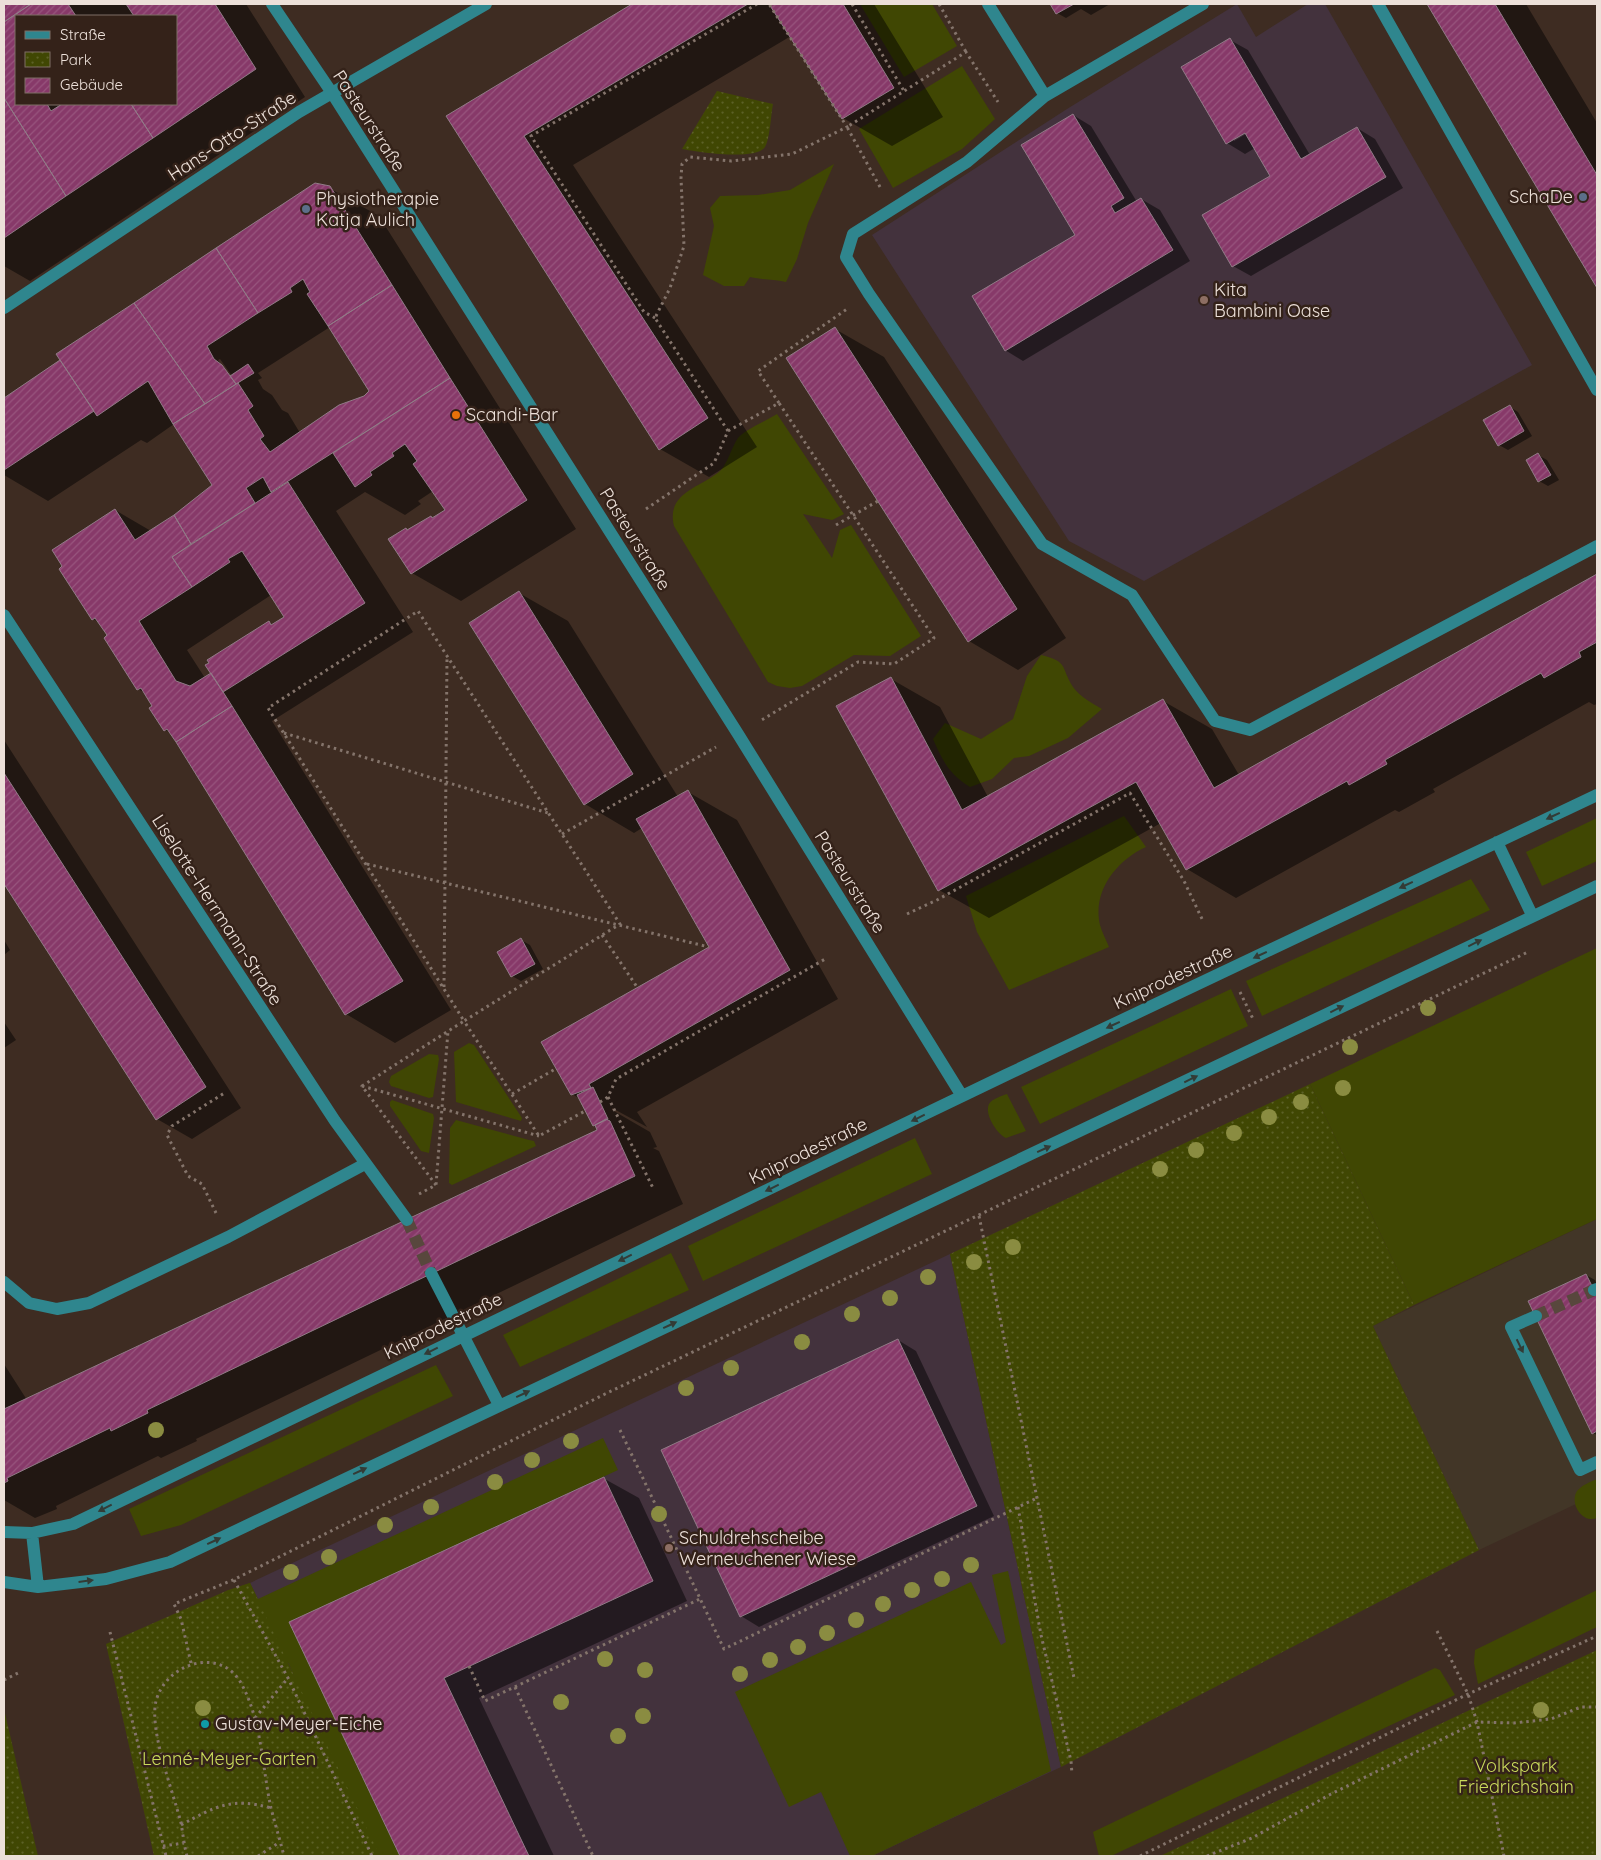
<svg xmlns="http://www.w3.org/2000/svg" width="1601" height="1860" viewBox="0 0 1601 1860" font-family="Quicksand,sans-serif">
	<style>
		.commercial { fill: #423627 }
		.education { fill: #43323d }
		.green { fill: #404703 }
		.park { fill: url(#park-dots) }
		.shadow { fill: #0007; fill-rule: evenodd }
		.building { fill: url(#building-hatch); stroke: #917b87 }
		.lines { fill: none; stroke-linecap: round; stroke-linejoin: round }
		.minor-tunnel { stroke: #58473d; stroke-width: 12; stroke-dasharray: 12 6; stroke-linecap: butt }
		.path { stroke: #84746b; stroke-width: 3; stroke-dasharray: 2.5 4; stroke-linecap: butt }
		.minor { stroke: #2f868e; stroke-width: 12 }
		.tree { fill: #8a8c41 }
		.oneway { fill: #333b36 }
		.service-dot { fill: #5c6f8a; stroke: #342219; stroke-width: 2 }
		.education-dot { fill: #8d6e63; stroke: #342219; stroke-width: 2 }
		.food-dot { fill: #e8710a; stroke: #342219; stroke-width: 2 }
		.culture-dot { fill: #0f9aa8; stroke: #342219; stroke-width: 2 }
		.labels { text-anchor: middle; stroke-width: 5; stroke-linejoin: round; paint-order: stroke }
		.street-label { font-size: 18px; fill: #ece0d9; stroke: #342219 }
		.poi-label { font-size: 18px; fill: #ece0d9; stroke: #342219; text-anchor: start }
		.park-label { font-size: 18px; fill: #c9da5b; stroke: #342219 }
	</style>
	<defs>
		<pattern id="park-dots" width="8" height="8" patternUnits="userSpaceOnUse" patternTransform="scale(1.25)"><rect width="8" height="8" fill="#404703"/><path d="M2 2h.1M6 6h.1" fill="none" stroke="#5c6127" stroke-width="1.8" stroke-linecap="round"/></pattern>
		<pattern id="building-hatch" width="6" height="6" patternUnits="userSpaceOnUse" patternTransform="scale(1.25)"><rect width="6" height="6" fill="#873969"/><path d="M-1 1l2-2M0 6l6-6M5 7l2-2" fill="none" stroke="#98557e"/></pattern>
	</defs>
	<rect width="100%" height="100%" fill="#3e2c22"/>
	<!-- commercial -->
	<path class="commercial" d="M1597,1219V1494L1479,1550L1373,1326Z"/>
	<!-- education -->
	<path class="education" d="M1237,4L1256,37L1308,4H1325L1532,365L1144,581L1069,541L872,235L1067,109Z
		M950,1254L1061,1767L872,1856H380L250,1583Z"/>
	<!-- green -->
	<path class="green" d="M860,4H932L957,46L904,77Z
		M962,66L995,119L962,149L893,188L859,129Z
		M834,164L808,223L797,259L786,282C773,279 763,280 750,277L744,286H724L703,275L714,226L710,208L720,196L758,195L790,190Z
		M777,414L844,514L832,520L803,514L832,558L840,530L851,525L921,636L890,656L854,655L802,686L790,688L777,686L768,682L674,526C666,493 699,488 719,472C728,464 731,448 738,438C744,430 768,420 777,414Z
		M1041,655C1069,662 1060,666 1073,687C1080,697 1092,703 1102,709L1068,738L1029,756L1014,758L992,779L970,787C948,773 943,761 933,739L945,723L981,739L1013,719L1027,676Z
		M1124,816L1146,847C1117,860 1092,891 1100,925C1102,932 1106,940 1109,947L1009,990L977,932L966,896Z
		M1597,818V861L1542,886L1526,852Z
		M1471,879L1490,910L1262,1016L1246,981Z
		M1597,948V1219L1414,1305L1310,1084Z
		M1231,989L1248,1026L1040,1124L1021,1087Z
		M469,1043L474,1045L522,1118L521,1121L456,1102L454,1052Z
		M429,1054L438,1055L439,1059L433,1097L429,1098L391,1086L389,1082L391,1076Z
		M1007,1094L1026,1131L1006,1138C997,1134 984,1114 989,1104C992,1099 1001,1096 1007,1094Z
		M392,1100L433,1114L434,1118L429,1153L421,1151L390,1106V1102Z
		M456,1120L529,1140L534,1141L536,1146L452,1185L449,1183V1178L450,1128Z
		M915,1138L932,1174L703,1281L688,1246Z
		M671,1253L689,1290L520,1367L503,1335Z
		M436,1365L453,1396L181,1525L141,1536L129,1509Z
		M603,1438L618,1470L289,1622L400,1856H292L296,1681L289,1664L226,1591L250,1583L258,1599Z
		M1597,1479V1518C1583,1524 1569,1504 1577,1491C1582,1485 1590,1482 1597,1479Z
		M1008,1571L1051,1771L872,1856H850L821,1792L789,1807L735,1692L971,1582L1001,1645L1006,1642L992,1575Z
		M1597,1590V1627L1478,1684L1474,1663L1475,1650Z
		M1435,1668L1440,1670L1455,1695L1111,1856H1099L1093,1832Z"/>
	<!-- park -->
	<path class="park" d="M717,91L773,104C771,114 770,139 765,147C757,161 697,152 682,149Z
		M1310,1084L1414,1305L1373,1326L1479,1550L1061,1767L950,1254Z
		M250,1583L380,1856H154L106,1644L226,1591Z
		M1597,1650V1856H1160Z
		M4,1709L38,1856H4Z"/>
	<!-- shadow -->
	<path class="shadow" d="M4,4H246L305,97L30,281L4,266ZM16,16H176V104H16Z
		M635,4H874L943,117L892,146L843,118L791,36L573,165L757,447L709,477L660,449L447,116Z
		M1051,4H1110L1091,15L1081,9L1066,18L1057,13Z
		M1428,4H1526L1597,123V286Z
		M1230,40L1248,50L1310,155L1357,128L1375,139L1403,188L1251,276L1233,266L1272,176L1255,148L1245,154L1227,143ZM1250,129L1251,131L1234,141V138Z
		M1073,115L1091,126L1137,202L1141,199L1160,210L1190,261L1023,361L1005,350L1077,235Z
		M329,188L379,216L576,529L461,601L412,573L406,529L409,531L447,511L433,491L418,501L421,504L405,515L365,492L336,511L413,632L272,721L451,1010L395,1043L346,1014L173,734L165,730L147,694L138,689L109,635L100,623L93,619L115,510L151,531L214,486L174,424L147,443L141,440L48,501L4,475V400ZM330,327L370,392L365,397L300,433L288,413L282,410L272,395L263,389L258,380L262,378L258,373ZM220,359L232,376L230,378L218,360ZM271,595L286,618L273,626L269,623L205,678L187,650Z
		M835,329L884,357L1066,638L1018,670L969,641Z
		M1510,407L1518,412L1532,436L1508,450L1499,445Z
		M1538,455L1547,460L1559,480L1548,486L1539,481Z
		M1597,576V704L1594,705L1589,702L1433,789L1435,792L1399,812L1395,810L1236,898L1187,869L1161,823L989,918L939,890L891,679L940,707L988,797L1163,701L1212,729L1239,775Z
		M519,593L568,621L678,797L688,792L737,820L838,999L637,1112L647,1127L612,1108V1110L650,1132L657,1147L653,1148L659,1151L683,1204L196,1439L197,1441L161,1458L158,1456L56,1506L57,1509L35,1518L4,1500V1364L27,1400L599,1130L582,1100L572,1094L710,947L642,828L634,833L585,804Z
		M4,740L241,1108L192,1139L157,1119L4,882Z
		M4,940L10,950L4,955Z
		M521,940L530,945L543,969L521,981L512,976Z
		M4,1022L16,1040L4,1048Z
		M1586,1275L1595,1280L1597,1285V1435L1593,1433Z
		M898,1340L916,1351L994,1516L759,1627L741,1616Z
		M603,1478L639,1498L687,1601L479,1698L554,1856H401L290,1623Z"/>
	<!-- building -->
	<path class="building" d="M4,4H31L4,22Z
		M31,4H68L76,16H16V104H47L51,111L62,104H131L153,138L66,196L4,98V22Z
		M126,4H215L256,69L153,138L131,104H176V16H134Z
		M632,4H748L524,136L708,418L659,450L446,116Z
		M769,4H843L894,88L842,119Z
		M1050,4H1074L1056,14Z
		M1427,4H1495L1597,175V288Z
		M1230,38L1301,159L1357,127L1386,177L1232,267L1202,215L1270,176L1245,133L1226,144L1181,67Z
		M4,98L66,196L4,238Z
		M1073,114L1124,198L1111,206L1115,213L1141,198L1173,250L1005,351L972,296L1075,235L1021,145Z
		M315,183L330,186L392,285L328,326L307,294L310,292L303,279L290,288L292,292L258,313L216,248Z
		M216,248L258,313L207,346L214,359L222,365L236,384L205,404L134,303Z
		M392,285L450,378L271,492L263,477L246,488L255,503L191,544L174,515L212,485L173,424L238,383L253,406L248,410L264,436L260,439L270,452L339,405L364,396L369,391L328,326Z
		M134,303L205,404L173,424L148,381L97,416L56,354Z
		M835,327L1017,609L968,642L786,358Z
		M60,360L94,411L4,470V398Z
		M248,364L254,373L236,384L230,376Z
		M450,378L527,500L411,574L388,539L406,528L407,530L431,516L432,518L445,510L413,464L417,461L405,444L392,453L394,456L370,472L372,475L355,487L333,453Z
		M1510,405L1524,431L1498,446L1483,420Z
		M1538,453L1551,475L1538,482L1526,460Z
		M288,482L365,603L223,692L205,665L209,663L207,660L269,621L271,625L284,617L242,551L228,559L230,562L192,587L172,557Z
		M115,509L135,540L174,515L191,544L172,557L192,587L139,621L176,681L190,686L211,673L232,706L176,742L167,729L164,731L149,708L152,706L141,688L137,690L104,638L107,635L95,618L92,620L59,569L62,566L52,550Z
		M1597,574V642L1579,652L1581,657L1544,678L1541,673L1385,760L1387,764L1349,785L1347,781L1186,870L1136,782L938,891L836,706L891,677L962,810L1163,699L1214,788Z
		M519,591L633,774L584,805L469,623Z
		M232,706L403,981L345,1015L176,742Z
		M4,773L206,1087L156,1120L4,884Z
		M688,790L790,970L589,1084L591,1088L571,1095L541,1042L709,947L636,819Z
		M521,938L535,964L511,977L497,952Z
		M593,1087L608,1119L593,1126L577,1095Z
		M606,1119L610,1121L635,1176L147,1410L148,1413L111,1431L110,1428L7,1478L8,1481L4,1483V1409L597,1130L595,1125Z
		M1586,1274L1597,1296V1431L1592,1434L1528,1301Z
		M898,1339L977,1506L740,1617L661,1450Z
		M604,1477L653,1581L444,1678L529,1856H400L289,1622Z"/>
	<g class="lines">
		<!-- minor-tunnel -->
		<path class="minor-tunnel" d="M407,1220L431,1273
			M1536,1316L1594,1290"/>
		<!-- path -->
		<path class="path" d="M852,4L904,91
			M939,4L966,52
			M880,187L847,127L966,52L998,102
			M655,318L644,312L531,136L757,4
			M779,403L758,371L847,309
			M728,431L655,318L670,288L684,246L681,178L682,164L690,157L731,161L792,154L847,127L769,4
			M646,509L714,463L728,431L779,403L934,638L894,664L858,662L760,721
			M836,525L878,501
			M284,733L548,813
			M562,834L716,747
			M367,864L709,947
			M907,914L937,900L1130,793L1184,881L1203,921
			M602,935L637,987
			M444,987L447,658
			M1240,992L1254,1021
			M362,1086L539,1136
			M512,1094L557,1068
			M608,1097L653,1188
			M600,1102L608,1097L616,1079L827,958
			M436,1185L362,1086L464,1021L268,708L418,611L620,924L464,1021L539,1136L585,1111
			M419,1194L436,1185L448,1031
			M216,1213L202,1184L188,1176L167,1135L172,1126L226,1092
			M979,1216L1074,1678
			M620,1430L724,1649L1037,1498
			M1018,1507L1041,1635L1071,1761L1072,1774
			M234,1580L288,1678L372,1856
			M1437,1631L1468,1694L1477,1722L1504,1856
			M110,1632L166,1856
			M191,1663L181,1619L174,1604L233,1580L605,1394L1528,952
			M469,1666L485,1701L700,1599
			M4,1680L20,1672
			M515,1687L593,1856
			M255,1718L288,1678
			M181,1825C216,1806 232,1797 271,1808
			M163,1846L184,1843
			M187,1856C184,1845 183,1834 181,1823C173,1791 149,1731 156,1701C166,1663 220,1646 241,1683C262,1721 262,1767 271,1808C275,1824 280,1840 284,1856
			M258,1856L280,1842
			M1140,1856L1468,1694L1597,1636
			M1207,1856L1252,1838L1331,1794L1477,1722L1514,1723L1551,1719L1581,1707H1597"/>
		<!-- minor -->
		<path class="minor" d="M272,4L332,93L738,734L962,1096
			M988,4L1045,96
			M1203,4L1045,96L967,162L853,234L846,257L869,294L1042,544L1132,595L1215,721L1250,730L1597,546
			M1378,4L1597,390
			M4,308L299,112L486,4
			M4,615L335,1121L407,1220
			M1497,842L1532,915
			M431,1273L499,1405
			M4,1282L29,1303L57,1309L89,1303L228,1237L365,1164
			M1594,1290L1597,1289
			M1536,1316L1511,1327L1580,1470L1597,1462
			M4,1532L32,1533L73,1524L1006,1075L1597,795
			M32,1533L38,1587
			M4,1582L38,1587L106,1579L170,1562L1597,886"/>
	</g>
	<!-- trees -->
	<g class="tree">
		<circle cx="1428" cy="1008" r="8"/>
		<circle cx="1350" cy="1047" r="8"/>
		<circle cx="1343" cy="1088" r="8"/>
		<circle cx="1301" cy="1102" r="8"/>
		<circle cx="1269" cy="1117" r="8"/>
		<circle cx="1234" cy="1133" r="8"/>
		<circle cx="1196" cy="1150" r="8"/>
		<circle cx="1160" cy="1169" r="8"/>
		<circle cx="1013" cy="1247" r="8"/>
		<circle cx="974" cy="1262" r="8"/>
		<circle cx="928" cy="1277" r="8"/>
		<circle cx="890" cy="1298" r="8"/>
		<circle cx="852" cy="1314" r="8"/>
		<circle cx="802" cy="1342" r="8"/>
		<circle cx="731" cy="1368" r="8"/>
		<circle cx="686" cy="1388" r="8"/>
		<circle cx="156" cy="1430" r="8"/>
		<circle cx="571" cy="1441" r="8"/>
		<circle cx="532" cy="1460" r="8"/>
		<circle cx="495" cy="1482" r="8"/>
		<circle cx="431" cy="1507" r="8"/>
		<circle cx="659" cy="1514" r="8"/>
		<circle cx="385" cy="1525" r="8"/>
		<circle cx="329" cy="1557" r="8"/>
		<circle cx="971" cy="1565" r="8"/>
		<circle cx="291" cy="1572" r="8"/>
		<circle cx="942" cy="1579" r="8"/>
		<circle cx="912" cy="1590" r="8"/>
		<circle cx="883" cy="1604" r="8"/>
		<circle cx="856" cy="1620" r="8"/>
		<circle cx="827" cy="1633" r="8"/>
		<circle cx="798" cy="1647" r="8"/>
		<circle cx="605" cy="1659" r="8"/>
		<circle cx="770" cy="1660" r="8"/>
		<circle cx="645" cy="1670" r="8"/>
		<circle cx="740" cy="1674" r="8"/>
		<circle cx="561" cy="1702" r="8"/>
		<circle cx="203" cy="1708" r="8"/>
		<circle cx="1541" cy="1710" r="8"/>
		<circle cx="643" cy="1716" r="8"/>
		<circle cx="618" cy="1736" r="8"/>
	</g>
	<!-- one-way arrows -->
	<defs><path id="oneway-solid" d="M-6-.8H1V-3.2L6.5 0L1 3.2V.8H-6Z" transform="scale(1.25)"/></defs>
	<g class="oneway">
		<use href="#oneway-solid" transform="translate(1553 816) rotate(155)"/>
		<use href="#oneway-solid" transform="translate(1406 885) rotate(155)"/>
		<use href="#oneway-solid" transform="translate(1475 943) rotate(-26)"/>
		<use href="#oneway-solid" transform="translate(1260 955) rotate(155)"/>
		<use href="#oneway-solid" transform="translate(1337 1009) rotate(-26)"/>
		<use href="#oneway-solid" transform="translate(1113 1025) rotate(155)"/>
		<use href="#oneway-solid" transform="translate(1191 1079) rotate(-26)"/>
		<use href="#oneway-solid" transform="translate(918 1118) rotate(154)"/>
		<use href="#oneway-solid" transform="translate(1044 1149) rotate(-24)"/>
		<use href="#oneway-solid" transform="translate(772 1188) rotate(154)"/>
		<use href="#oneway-solid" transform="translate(625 1258) rotate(154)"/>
		<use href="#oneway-solid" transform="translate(670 1325) rotate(-25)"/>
		<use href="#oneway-solid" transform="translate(1520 1346) rotate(64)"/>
		<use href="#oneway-solid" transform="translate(431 1351) rotate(154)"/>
		<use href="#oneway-solid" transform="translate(523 1394) rotate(-25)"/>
		<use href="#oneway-solid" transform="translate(360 1471) rotate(-25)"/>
		<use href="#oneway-solid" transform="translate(105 1508) rotate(153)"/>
		<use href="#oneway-solid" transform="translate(214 1541) rotate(-25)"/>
		<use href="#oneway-solid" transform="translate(86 1581) rotate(-7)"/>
	</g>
	<!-- markers -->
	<g class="service-dot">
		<circle cx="1583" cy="197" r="5"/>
		<circle cx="306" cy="209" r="5"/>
	</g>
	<g class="education-dot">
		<circle cx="1204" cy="300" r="5"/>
		<circle cx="669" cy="1548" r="5"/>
	</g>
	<circle class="food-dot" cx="456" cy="415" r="5"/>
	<circle class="culture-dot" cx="205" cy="1724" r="5"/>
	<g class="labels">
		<!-- street labels -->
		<g class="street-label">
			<text transform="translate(369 121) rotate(57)" y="6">Pasteurstraße</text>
			<text transform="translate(232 136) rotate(-33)" y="6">Hans-Otto-Straße</text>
			<text transform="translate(635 539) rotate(58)" y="6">Pasteurstraße</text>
			<text transform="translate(850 882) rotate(58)" y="6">Pasteurstraße</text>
			<text transform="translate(217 910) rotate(57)" y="6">Liselotte-Herrmann-Straße</text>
			<text transform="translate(1173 977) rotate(-25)" y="6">Kniprodestraße</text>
			<text transform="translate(808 1151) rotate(-26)" y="6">Kniprodestraße</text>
			<text transform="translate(443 1326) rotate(-26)" y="6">Kniprodestraße</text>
		</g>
		<!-- poi labels -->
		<g class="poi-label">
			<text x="1573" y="203" text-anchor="end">SchaDe</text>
			<text x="316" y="205">Physiotherapie<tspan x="316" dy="21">Katja Aulich</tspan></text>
			<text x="1214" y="296">Kita<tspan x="1214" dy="21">Bambini Oase</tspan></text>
			<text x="466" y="421">Scandi-Bar</text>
			<text x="679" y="1544">Schuldrehscheibe<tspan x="679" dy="21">Werneuchener Wiese</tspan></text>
			<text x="215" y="1730">Gustav-Meyer-Eiche</text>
		</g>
		<!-- park labels -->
		<g class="park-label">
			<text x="229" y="1765">Lenné-Meyer-Garten</text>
			<text x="1516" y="1772">Volkspark<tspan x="1516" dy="21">Friedrichshain</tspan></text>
		</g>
	</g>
	<!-- border -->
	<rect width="1601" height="1860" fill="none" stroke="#ece0d9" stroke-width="10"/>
	<!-- legend -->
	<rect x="15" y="15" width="162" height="90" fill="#342219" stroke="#7e6e66"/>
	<rect x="25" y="31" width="25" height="8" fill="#2f868e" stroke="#7e6e66"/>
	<text x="60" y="40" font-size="15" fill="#ece0d9">Straße</text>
	<rect x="25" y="52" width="25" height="15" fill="url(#park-dots)" stroke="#7e6e66"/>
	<text x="60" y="65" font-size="15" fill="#ece0d9">Park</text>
	<rect x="25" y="78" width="25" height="15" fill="url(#building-hatch)" stroke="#7e6e66"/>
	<text x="60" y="90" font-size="15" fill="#ece0d9">Gebäude</text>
</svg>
